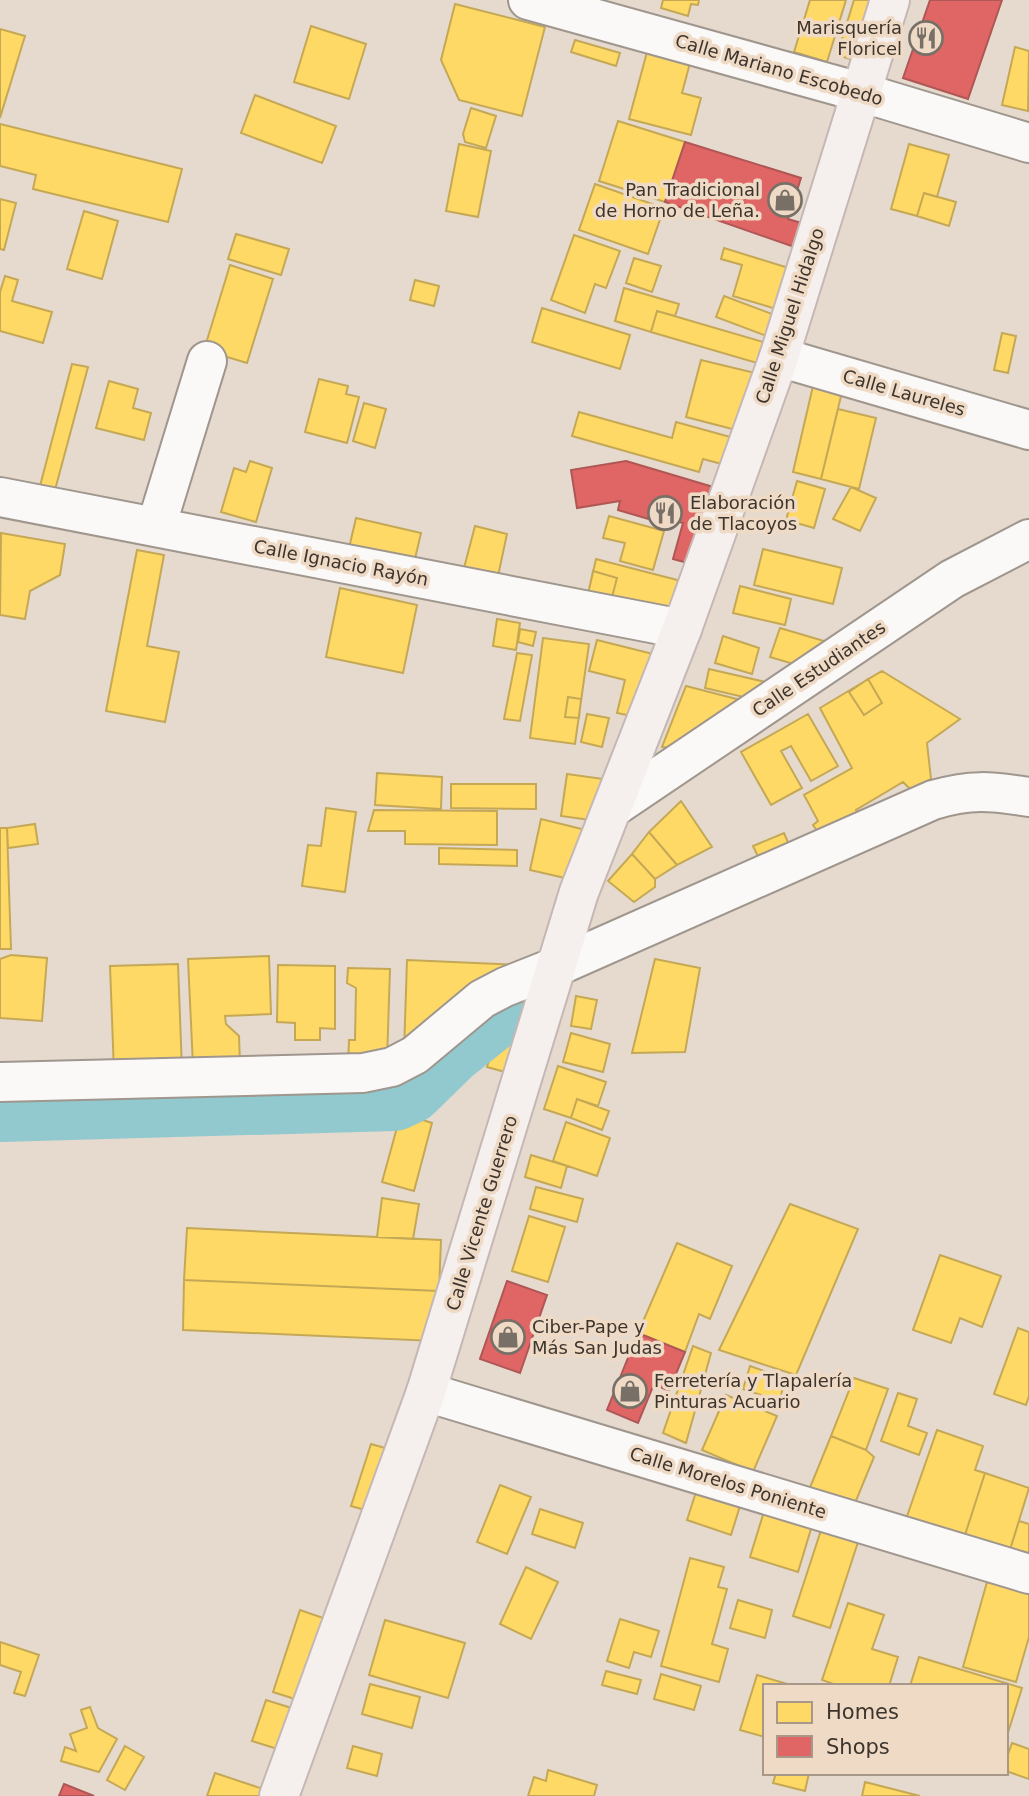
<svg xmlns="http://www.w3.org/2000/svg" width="1029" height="1796" viewBox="0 0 1029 1796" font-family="'DejaVu Sans',sans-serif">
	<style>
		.homes { fill: #ffd966; stroke: #c5a855; stroke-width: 2 }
		.shops { fill: #e06666; stroke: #af5755; stroke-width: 2 }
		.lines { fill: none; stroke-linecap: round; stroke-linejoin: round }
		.river { stroke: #91c9ce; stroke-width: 70 }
		.minor-casing { stroke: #9f968e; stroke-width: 42 }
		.major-casing { stroke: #c5b7b3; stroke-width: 42 }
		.minor { stroke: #fbf9f8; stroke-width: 38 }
		.major { stroke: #f5f0ee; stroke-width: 38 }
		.labels { text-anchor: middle; stroke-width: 7; stroke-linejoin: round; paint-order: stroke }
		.poi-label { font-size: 18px; fill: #3d352d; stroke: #efdac6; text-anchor: start }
		.street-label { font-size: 18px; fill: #3d352d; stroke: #efdac6 }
	</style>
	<rect width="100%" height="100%" fill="#e6dacf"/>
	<!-- homes -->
	<path class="homes" d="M663,0H699L698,5L691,4L688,16L661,8Z
		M810,0H846L827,62L794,52Z
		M854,0H882L864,63L837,55Z
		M455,4L545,27L522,116L459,100L441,60Z
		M311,26L366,44L349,99L294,82Z
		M0,29L25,36L0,118Z
		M575,40L620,53L616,66L571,52Z
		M1015,47L1029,51L1028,111L1002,105Z
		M647,52L690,63L682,93L701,98L691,135L629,119Z
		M255,95L336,126L322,163L241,133Z
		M471,108L496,116L486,148L465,142L463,134Z
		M618,121L685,142L665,202L599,181Z
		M0,124L182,169L168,222L33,189L36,175L0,166Z
		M459,144L491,151L478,217L446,211Z
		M909,144L949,155L937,197L924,193L917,216L891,209Z
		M595,184L664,208L648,254L579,230Z
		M924,193L956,202L949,226L917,216Z
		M0,199L16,203L4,250L0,249Z
		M84,211L118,221L102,279L67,269Z
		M236,234L289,249L281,275L228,259Z
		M574,235L620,251L606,288L595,284L585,313L551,300Z
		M724,248L795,270L783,311L733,296L742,265L721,259Z
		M634,258L661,266L652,292L626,283Z
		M230,265L273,279L247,363L204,350Z
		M5,276L18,280L12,301L52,312L43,343L0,331V292Z
		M415,280L439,286L434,306L410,300Z
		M624,288L679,304L675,316L657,311L651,332L615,321Z
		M724,296L780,317L772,338L716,317Z
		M542,308L630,335L620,369L532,342Z
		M657,311L770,344L764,365L651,332Z
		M1002,333L1016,336L1008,373L994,370Z
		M701,360L755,373L740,431L686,417Z
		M72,364L88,367L55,490L40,486Z
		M319,379L348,386L346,394L359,397L347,443L305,432Z
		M109,381L138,389L133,408L151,413L144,440L96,428Z
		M813,386L842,392L821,479L793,472Z
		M364,403L386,409L375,448L353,441Z
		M838,409L876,418L859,489L821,479Z
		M579,412L672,438L676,422L741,440L733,467L703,459L699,472L572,436Z
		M250,461L272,468L256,522L221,512L234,468L246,472Z
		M797,481L825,489L814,528L786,520Z
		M851,487L876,498L860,531L833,519Z
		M609,516L664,531L653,570L620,561L625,543L603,538Z
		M356,518L421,533L414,563L349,548Z
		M475,526L507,534L498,576L464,568Z
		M1,533L65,544L60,575L30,591L25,619L0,615Z
		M763,549L842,568L833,604L754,585Z
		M137,550L164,555L147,646L179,652L165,722L106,711Z
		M596,559L685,582L676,617L588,594Z
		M593,571L617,578L611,601L588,594Z
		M740,586L791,599L785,625L733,613Z
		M340,588L417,605L403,673L326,657Z
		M497,619L520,623L516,650L493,646Z
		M780,628L834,644L807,668L770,657Z
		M520,629L536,632L533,646L518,642Z
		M723,636L759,648L752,674L715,663Z
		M543,638L589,644L575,744L530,738Z
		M597,640L653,654L637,717L617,713L625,680L589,671Z
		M517,653L532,655L520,721L504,719Z
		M709,669L770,683L765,702L705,688Z
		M882,671L960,719L927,743L931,779L911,790L903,782L856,810L861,823L824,841L813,825L818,821L804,795L852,768L820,708Z
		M868,679L882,703L864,715L849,692Z
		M686,686L756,704L690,750L662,747Z
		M568,697L581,699L579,718L565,717Z
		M587,714L609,718L602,747L581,742Z
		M808,714L838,766L811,781L791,746L781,751L802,788L771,805L741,752Z
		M377,773L442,777L441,809L375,805Z
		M567,774L611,780L605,822L561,816Z
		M451,784H536V809L451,808Z
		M681,801L712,847L677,865L649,832Z
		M326,808L356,812L345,892L302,886L308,845L321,846Z
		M374,810L497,811V845L405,844V831H368Z
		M541,819L590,831L578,881L530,870Z
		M35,824L38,844L8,848L7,828Z
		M0,828H7L11,949H0Z
		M649,832L677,865L655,879L632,854Z
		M784,833L793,854L763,867L753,846Z
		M439,848L517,850V866L439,864Z
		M632,854L655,879V887L634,902L608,881Z
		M11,955L47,958L42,1021L0,1018V959Z
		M269,956L271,1014L225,1016L226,1024L239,1036L240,1064L193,1066L188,959Z
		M655,959L700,968L685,1052L632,1053Z
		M407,960L523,965L404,1052Z
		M178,964L182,1070L114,1072L110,966Z
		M278,965L335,966V1029L320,1028V1040H295V1023L277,1022Z
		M348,968L390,969L387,1061L348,1066L349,1040H355L356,988L347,983Z
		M576,996L597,1000L591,1029L571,1026Z
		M503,1013L532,1021L516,1075L487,1067Z
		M571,1033L610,1044L603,1072L563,1062Z
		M558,1066L606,1082L598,1106L577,1099L571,1118L544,1109Z
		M577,1099L609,1111L602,1130L571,1118Z
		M401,1113L432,1123L414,1191L382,1182Z
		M566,1122L610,1138L597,1176L553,1161Z
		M531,1155L567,1166L561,1188L525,1177Z
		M536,1187L583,1199L577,1222L530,1209Z
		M382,1198L419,1204L413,1239L377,1237Z
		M790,1204L858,1229L796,1375L719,1350Z
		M529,1216L565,1227L548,1282L512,1271Z
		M187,1228L441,1240L439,1291L184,1280Z
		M677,1243L732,1266L710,1319L699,1314L685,1352L638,1333Z
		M940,1255L1001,1276L982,1327L960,1318L951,1343L913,1330Z
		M184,1280L439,1291L435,1341L183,1330Z
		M1018,1328L1029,1332V1396L1026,1405L994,1394Z
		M693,1346L711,1353L686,1443L663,1433Z
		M750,1366L786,1379L779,1401L743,1389Z
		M854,1378L888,1389L866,1450L831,1436Z
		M898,1393L917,1399L908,1426L927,1433L919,1455L881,1441Z
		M726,1395L777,1416L753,1472L702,1450Z
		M937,1430L983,1446L975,1470L985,1473L964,1538L906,1519Z
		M831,1436L866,1450L874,1457L853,1508L809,1490Z
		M371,1444L392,1450L372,1512L351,1506Z
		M985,1473L1029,1488L1009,1553L964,1538Z
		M500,1485L531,1497L507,1554L477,1542Z
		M696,1492L740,1506L731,1535L687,1520Z
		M766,1505L814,1519L798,1572L750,1557Z
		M540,1509L583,1523L575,1548L532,1534Z
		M1019,1521L1029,1524V1559L1009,1553Z
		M823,1524L860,1536L830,1628L793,1616Z
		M690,1558L724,1567L718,1587L727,1589L712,1644L728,1649L719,1682L661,1666Z
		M526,1567L558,1582L531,1639L500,1624Z
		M987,1582L1029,1593V1637L1016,1682L963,1667Z
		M738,1600L772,1610L765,1638L730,1628Z
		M848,1603L884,1615L872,1649L898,1657L889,1686H839L822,1680Z
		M300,1610L332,1621L304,1702L273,1692Z
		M620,1619L659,1631L651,1657L634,1652L629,1668L607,1661Z
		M385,1620L465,1643L448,1698L369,1675Z
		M0,1642L39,1655L25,1696L14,1693L21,1672L0,1665Z
		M919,1657L1022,1688L1006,1739V1686H910Z
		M606,1671L641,1680L637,1694L602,1685Z
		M661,1674L701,1686L694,1710L654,1699Z
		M757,1675L794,1686H765V1737L740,1730Z
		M370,1684L420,1697L412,1728L362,1714Z
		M266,1700L301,1711L287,1752L252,1741Z
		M90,1707L98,1728L117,1739L99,1772L61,1761L65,1747L76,1751L70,1734L87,1728L81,1710Z
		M1012,1743L1029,1749V1779L1006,1771V1760Z
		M125,1746L144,1757L125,1790L107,1780Z
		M353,1746L382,1754L377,1776L347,1768Z
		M548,1770L597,1785L594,1796H528L534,1777L546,1781Z
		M215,1773L272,1792L271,1796H207Z
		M776,1773H809L805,1791L773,1783Z
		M865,1782L920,1796H862Z"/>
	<!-- shops -->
	<path class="shops" d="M930,0H1002L968,99L903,78Z
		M685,142L801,178L788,219L808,225L800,249L665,202Z
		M626,461L720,489L699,566L673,559L683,523L663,518L662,523L618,510L620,501L577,508L571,470Z
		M507,1281L547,1295L520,1373L480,1359Z
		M638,1333L685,1352L669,1391L654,1384L638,1423L607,1410Z
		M64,1784L94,1796H59Z"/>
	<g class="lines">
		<!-- river -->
		<path class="river" d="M0,1107L394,1096L409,1089L449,1050L504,1006L512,1002"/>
		<!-- minor casing -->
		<g class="minor-casing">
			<path id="minor" d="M528,0L860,92L1029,143
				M779,357L1029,430
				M0,497L682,629
				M156,527L207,361
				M614,807L952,579L1029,539
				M0,1082L363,1073L392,1067L415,1055L482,999L505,987L558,966L933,800C971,789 990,791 1029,797
				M426,1392L1029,1574"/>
		</g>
		<!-- major casing -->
		<g class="major-casing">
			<path id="major" d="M279,1796L426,1392L579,892L682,629L779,357L890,0"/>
		</g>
		<!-- minor -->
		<use href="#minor" class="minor"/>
		<!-- major -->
		<use href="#major" class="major"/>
	</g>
	<!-- icons -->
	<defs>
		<g id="restaurant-ring" transform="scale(1.75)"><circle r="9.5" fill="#efdac6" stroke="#786f66" stroke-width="1.5"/><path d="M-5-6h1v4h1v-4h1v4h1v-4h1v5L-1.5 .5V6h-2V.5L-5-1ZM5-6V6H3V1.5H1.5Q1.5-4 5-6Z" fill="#786f66"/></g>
		<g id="shop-ring" transform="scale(1.75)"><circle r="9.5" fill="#efdac6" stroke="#786f66" stroke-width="1.5"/><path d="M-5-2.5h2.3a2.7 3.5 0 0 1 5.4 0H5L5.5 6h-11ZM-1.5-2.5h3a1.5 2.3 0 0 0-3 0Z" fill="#786f66"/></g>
	</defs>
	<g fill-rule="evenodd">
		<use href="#restaurant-ring" x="926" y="38"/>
		<use href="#shop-ring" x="785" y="200"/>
		<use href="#restaurant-ring" x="665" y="513"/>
		<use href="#shop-ring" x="508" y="1337"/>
		<use href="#shop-ring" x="630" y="1391"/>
	</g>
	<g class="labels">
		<!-- poi labels -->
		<g class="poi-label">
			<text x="902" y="34" text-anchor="end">Marisquería<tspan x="902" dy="21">Floricel</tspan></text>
			<text x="760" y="196" text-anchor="end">Pan Tradicional<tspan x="760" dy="21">de Horno de Leña.</tspan></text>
			<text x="690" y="509">Elaboración<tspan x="690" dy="21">de Tlacoyos</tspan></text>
			<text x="532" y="1333">Ciber-Pape y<tspan x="532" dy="21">Más San Judas</tspan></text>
			<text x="654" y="1387">Ferretería y Tlapalería<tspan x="654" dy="21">Pinturas Acuario</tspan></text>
		</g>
		<!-- street labels -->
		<g class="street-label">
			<text transform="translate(779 70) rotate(16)" y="6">Calle Mariano Escobedo</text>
			<text transform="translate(790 316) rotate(-72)" y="6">Calle Miguel Hidalgo</text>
			<text transform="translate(904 393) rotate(16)" y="6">Calle Laureles</text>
			<text transform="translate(341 563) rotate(11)" y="6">Calle Ignacio Rayón</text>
			<text transform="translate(819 669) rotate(-34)" y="6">Calle Estudiantes</text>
			<text transform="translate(482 1213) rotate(-73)" y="6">Calle Vicente Guerrero</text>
			<text transform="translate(728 1483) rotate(17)" y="6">Calle Morelos Poniente</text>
		</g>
	</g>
	<!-- legend -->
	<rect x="763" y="1684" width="245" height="91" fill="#efdac6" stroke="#a89889" stroke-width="2"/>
	<rect x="777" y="1702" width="35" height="21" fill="#ffd966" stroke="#a89889" stroke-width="2"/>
	<text x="826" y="1719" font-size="21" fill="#3d352d">Homes</text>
	<rect x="777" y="1736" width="35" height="21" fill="#e06666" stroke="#a89889" stroke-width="2"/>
	<text x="826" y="1754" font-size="21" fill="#3d352d">Shops</text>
</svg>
